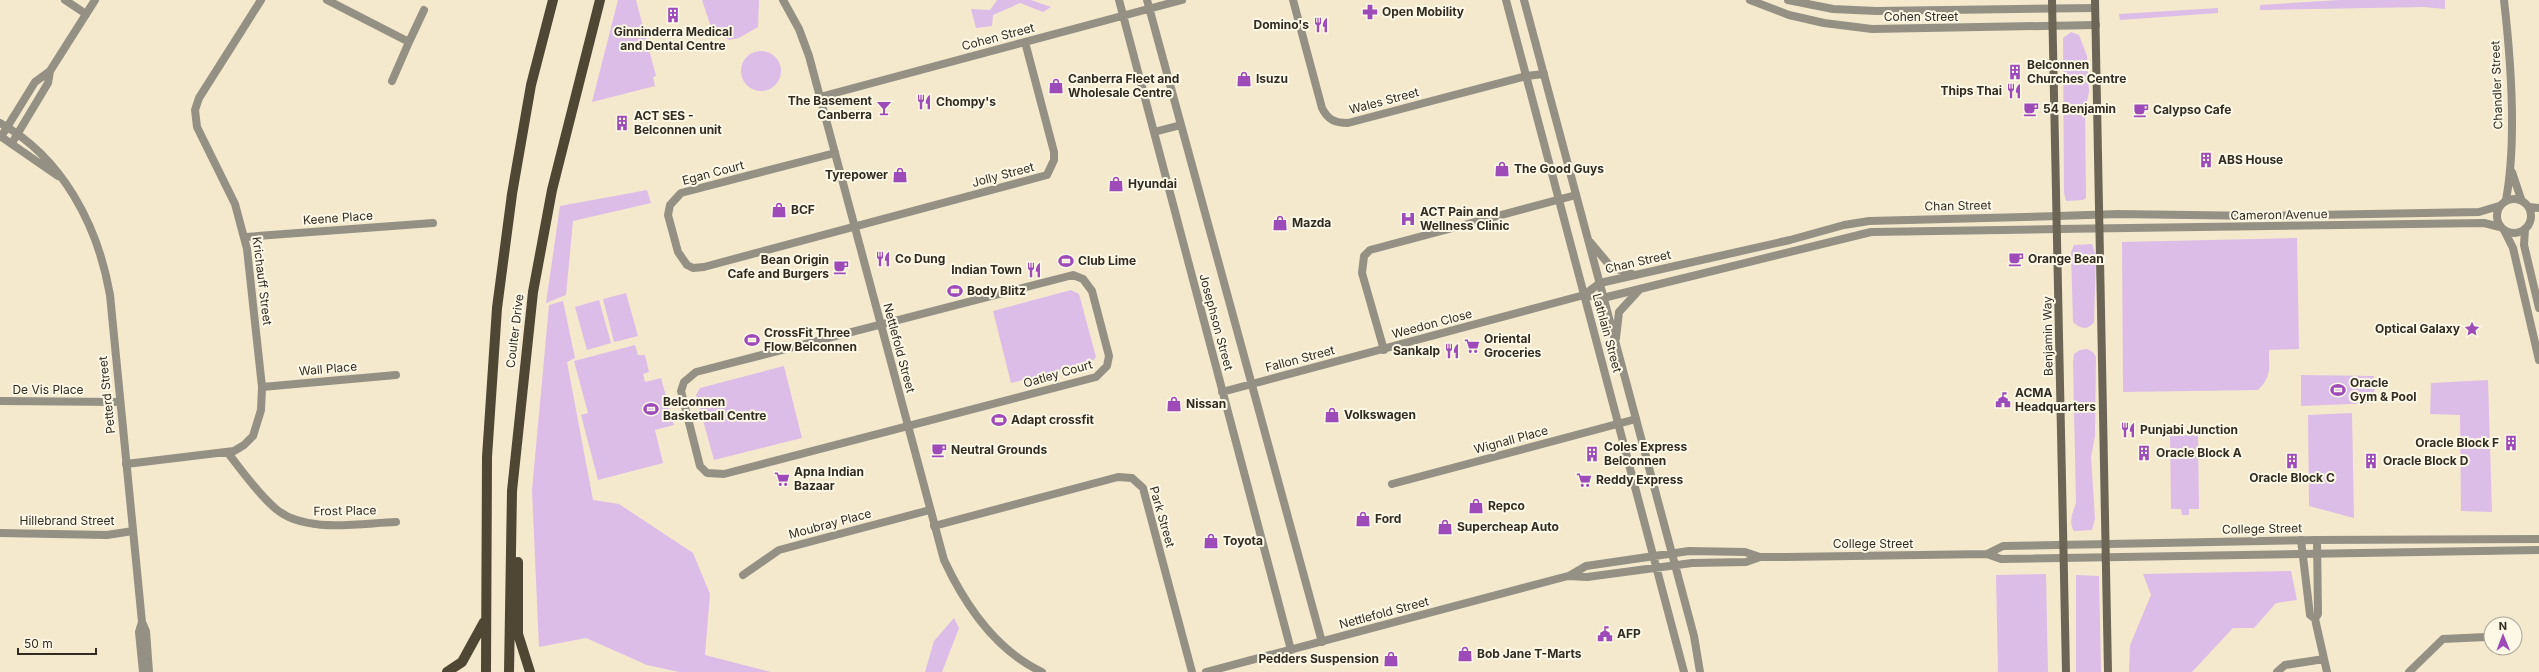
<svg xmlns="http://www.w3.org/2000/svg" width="2539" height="672" viewBox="0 0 2539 672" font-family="Inter,sans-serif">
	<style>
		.green { fill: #dcbde8 }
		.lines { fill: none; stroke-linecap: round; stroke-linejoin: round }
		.minor { stroke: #949084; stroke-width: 8 }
		.tertiary { stroke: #949084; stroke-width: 8 }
		.secondary { stroke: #6c6555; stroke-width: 8 }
		.primary { stroke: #4f4734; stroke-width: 10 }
		.labels { text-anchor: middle; stroke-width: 4; stroke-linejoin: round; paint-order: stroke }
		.poi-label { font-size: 12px; font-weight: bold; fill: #312c22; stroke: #fdf7e6; text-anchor: start }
		.street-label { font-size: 12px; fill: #312c22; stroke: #fdf7e6 }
	</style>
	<rect width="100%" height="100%" fill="#f4e9cd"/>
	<!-- green -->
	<path class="green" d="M618,0H636L656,76L653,77L655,86L592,102Z
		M702,0H759L758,27L739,38L729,40L724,37L722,27L712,30Z
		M997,0H1031L1051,7L1043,12L1020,3L993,15L992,26L976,28L971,9L990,10Z
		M2339,0H2445V9L2424,7L2260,10V5Z
		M2218,8V13L2120,20L2119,14Z
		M2071,32L2079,35L2087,56L2089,92L2085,109L2086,198L2083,200L2066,201L2064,193L2063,38Z
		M741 71a20 20 0 1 1 40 0a20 20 0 1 1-40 0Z
		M647,190L651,203L573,221L566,295L546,303L560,206Z
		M2297,238L2299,349L2269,350C2269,368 2272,376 2258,390L2123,392L2122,242Z
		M2092,244L2096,256L2094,322C2087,331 2081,329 2073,322L2071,252L2074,245Z
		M1071,290L1079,294L1096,357L1092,362L1011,383L993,311Z
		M626,293L638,336L614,342L603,299Z
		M599,300L611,343L587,350L575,307Z
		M563,301L575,358L567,362L593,500L619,504L693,553L710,594L705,655L771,672H679L647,665L586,638L539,647L532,490L549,305Z
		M635,345L638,355H645L649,372L643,374L645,382L661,378L674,425L655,430L663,463L598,480L581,415L588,413L574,361Z
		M2087,349L2093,352L2096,357L2095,436L2091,457L2095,519L2092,530L2074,531C2068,522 2073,512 2076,503L2073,363L2074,354L2080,350Z
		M784,366L802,438L714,460L696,395L700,388Z
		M2301,375L2374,376L2375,403L2301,406Z
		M2488,380L2492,512L2461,511L2460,415L2430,414L2431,383Z
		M2352,413L2354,518L2309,506L2308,415Z
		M2170,435H2198L2199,509H2189V515H2182L2181,509H2171Z
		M2291,571L2297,600L2276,603L2254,628H2233L2192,672H2129L2130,645L2151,595L2143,574Z
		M2046,574L2048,672H1998L1996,575Z
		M2076,575L2099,576L2101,672H2076Z
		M954,618L959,628L942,672H925L934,641Z"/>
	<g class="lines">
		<!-- minor -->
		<path class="minor" d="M65,0L86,14
			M327,0L409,42L424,10
			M1119,0L1291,650
			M1147,0L1322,642
			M1293,0L1322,108C1328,120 1335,123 1348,123L1526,76L1544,74
			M2504,0C2511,61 2517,141 2506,200
			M392,81L409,42
			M820,97L1182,0
			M1154,132L1181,125
			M835,153L681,193L670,205L668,215L678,252L687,265L693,268L704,267L1047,175L1054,160V152L1025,42
			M2512,172L2521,199
			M2525,229L2524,245L2539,308
			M2504,230L2513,248L2539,360
			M245,237L433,223
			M1073,275L1083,279L1092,291L1109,356L1107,366L1096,377L724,474L707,473L700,466L681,391L684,382L696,372Z
			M1584,295L1603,298L1871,232L2058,229
			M1384,350L1362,273L1364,256L1370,250L1576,195
			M262,387L396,375
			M1222,392L1584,295L1600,283L1790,240L1844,225L1869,221L2058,216
			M0,401L120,402
			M228,453C243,472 258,494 276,509C305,534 361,523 396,522
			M126,464L234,451L244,445L253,436L261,410L262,387L247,249L235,204L197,127L195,110L199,98L261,0
			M1392,484L1636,419
			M934,526L1118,477L1132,478L1143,488L1192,672
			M0,533L107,535L133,531
			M2301,540L2310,615L2315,619L2327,672
			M743,575L779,550L930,510
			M2315,619L2318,614L2317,540
			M2506,648H2507
			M2277,672L2285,665L2324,659
			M2409,672L2443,639L2486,637L2491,639"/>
		<!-- tertiary -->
		<path class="tertiary" d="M783,0L799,29L809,56L944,560C965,605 995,650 1042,672
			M1506,0L1684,672
			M1524,0L1694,636L1700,672
			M1750,0L1789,15L1824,23L1872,29L2096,25
			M1788,0L1833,9L1876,11L2095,8
			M0,123C63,158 98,226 110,295L142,622L146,631L149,672
			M0,136L58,176
			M1,137L35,82L50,71
			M12,143L48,83L50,71L95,0
			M2497 216a17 17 0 1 1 34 0a17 17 0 1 1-34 0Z
			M2529,207L2539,208
			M2058,216L2118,214L2261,216L2479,212L2499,206
			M2058,229L2484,223L2500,227
			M1590,242L1611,267L1635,275
			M1616,338L1619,312L1640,289
			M1987,554L2003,546L2317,540L2539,539
			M1569,576L1586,566L1689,551L1745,552L1760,557
			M142,622L139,632L143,672
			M1206,672L1568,576L1587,577L1692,563L1746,562L1760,557H1786L1987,554L2001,559L2539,550"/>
		<!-- secondary -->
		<path class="secondary" d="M2052,0L2066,672
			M2095,0L2108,672"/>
		<!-- primary -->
		<path class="primary" d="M518,562V634L530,672
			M447,672L462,662L484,622
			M486,672L487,457L497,308L512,194L531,85L553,0
			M509,672L512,491L533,292L552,190L600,0"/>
	</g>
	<!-- icons -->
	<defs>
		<g id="pharmacy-bare" transform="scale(1.2)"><path d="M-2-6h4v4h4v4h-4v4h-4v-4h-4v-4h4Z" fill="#9e4bba" stroke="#fdf7e6" stroke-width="2.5" paint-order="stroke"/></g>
		<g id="building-bare" transform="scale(1.2)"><path d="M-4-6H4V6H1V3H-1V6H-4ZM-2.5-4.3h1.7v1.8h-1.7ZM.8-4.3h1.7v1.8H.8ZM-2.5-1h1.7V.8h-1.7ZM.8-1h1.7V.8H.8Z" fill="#9e4bba" stroke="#fdf7e6" stroke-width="2.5" paint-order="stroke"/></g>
		<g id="restaurant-bare" transform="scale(1.2)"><path d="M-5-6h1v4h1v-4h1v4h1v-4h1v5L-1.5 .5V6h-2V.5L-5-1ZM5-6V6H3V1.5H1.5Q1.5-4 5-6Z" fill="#9e4bba" stroke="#fdf7e6" stroke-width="2.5" paint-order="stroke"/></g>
		<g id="shop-bare" transform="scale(1.2)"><path d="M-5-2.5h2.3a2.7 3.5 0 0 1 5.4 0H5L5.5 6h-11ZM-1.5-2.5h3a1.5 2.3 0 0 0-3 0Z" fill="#9e4bba" stroke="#fdf7e6" stroke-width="2.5" paint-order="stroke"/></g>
		<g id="bar-bare" transform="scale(1.2)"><path d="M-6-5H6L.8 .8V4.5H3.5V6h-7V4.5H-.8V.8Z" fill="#9e4bba" stroke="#fdf7e6" stroke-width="2.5" paint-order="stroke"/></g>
		<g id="cafe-bare" transform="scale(1.2)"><path d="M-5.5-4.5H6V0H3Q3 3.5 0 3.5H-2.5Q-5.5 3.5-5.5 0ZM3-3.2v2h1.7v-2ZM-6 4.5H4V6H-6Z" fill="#9e4bba" stroke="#fdf7e6" stroke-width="2.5" paint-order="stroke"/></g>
		<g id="hospital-bare" transform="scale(1.2)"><path d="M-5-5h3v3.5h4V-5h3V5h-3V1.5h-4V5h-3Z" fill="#9e4bba" stroke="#fdf7e6" stroke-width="2.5" paint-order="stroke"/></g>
		<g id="stadium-bare" transform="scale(1.2)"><path d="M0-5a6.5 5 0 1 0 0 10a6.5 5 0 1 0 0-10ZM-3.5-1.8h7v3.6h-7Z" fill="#9e4bba" stroke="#fdf7e6" stroke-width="2.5" paint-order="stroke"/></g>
		<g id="sight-bare" transform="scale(1.2)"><path d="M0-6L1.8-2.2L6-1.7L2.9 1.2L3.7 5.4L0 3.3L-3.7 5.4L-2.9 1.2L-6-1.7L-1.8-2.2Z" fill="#9e4bba" stroke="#fdf7e6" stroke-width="2.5" paint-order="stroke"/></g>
		<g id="supermarket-bare" transform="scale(1.2)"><path d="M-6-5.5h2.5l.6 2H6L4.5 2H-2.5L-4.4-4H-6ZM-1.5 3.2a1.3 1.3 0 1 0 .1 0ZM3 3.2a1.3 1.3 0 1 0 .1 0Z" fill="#9e4bba" stroke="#fdf7e6" stroke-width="2.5" paint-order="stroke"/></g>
		<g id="civic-bare" transform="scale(1.2)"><path d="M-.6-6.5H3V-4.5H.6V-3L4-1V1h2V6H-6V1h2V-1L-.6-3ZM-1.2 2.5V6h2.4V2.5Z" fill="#9e4bba" stroke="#fdf7e6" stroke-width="2.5" paint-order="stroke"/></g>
	</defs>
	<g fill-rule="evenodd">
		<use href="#pharmacy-bare" x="1370" y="12"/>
		<use href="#building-bare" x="673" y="15"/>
		<use href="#restaurant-bare" x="1321" y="25"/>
		<use href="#building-bare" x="2015" y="72"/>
		<use href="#shop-bare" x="1244" y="79"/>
		<use href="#shop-bare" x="1056" y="86"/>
		<use href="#restaurant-bare" x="2014" y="91"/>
		<use href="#restaurant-bare" x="924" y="102"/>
		<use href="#bar-bare" x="884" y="108"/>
		<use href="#cafe-bare" x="2031" y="109"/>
		<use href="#cafe-bare" x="2141" y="110"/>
		<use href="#building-bare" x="622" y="123"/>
		<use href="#building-bare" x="2206" y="160"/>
		<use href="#shop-bare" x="1502" y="169"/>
		<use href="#shop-bare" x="900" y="175"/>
		<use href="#shop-bare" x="1116" y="184"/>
		<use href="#shop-bare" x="779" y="210"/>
		<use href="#hospital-bare" x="1408" y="219"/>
		<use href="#shop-bare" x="1280" y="223"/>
		<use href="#restaurant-bare" x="883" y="259"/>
		<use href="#cafe-bare" x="2016" y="259"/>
		<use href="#stadium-bare" x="1066" y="261"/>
		<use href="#cafe-bare" x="841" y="267"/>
		<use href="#restaurant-bare" x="1034" y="270"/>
		<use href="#stadium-bare" x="955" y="291"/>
		<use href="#sight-bare" x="2472" y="329"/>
		<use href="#stadium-bare" x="752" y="340"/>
		<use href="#supermarket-bare" x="1472" y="346"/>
		<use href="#restaurant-bare" x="1452" y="351"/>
		<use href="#stadium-bare" x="2338" y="390"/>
		<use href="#civic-bare" x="2003" y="400"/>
		<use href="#shop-bare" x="1174" y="404"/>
		<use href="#stadium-bare" x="651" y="409"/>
		<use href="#shop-bare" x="1332" y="415"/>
		<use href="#stadium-bare" x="999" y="420"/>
		<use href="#restaurant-bare" x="2128" y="430"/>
		<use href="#building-bare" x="2511" y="443"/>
		<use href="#cafe-bare" x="939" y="450"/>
		<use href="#building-bare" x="2144" y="453"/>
		<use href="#building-bare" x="1592" y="454"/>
		<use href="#building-bare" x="2292" y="461"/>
		<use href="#building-bare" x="2371" y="461"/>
		<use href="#supermarket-bare" x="782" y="479"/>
		<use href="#supermarket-bare" x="1584" y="480"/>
		<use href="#shop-bare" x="1476" y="506"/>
		<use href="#shop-bare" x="1363" y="519"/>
		<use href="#shop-bare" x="1445" y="527"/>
		<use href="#shop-bare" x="1211" y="541"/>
		<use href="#civic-bare" x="1605" y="634"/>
		<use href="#shop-bare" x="1465" y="654"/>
		<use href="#shop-bare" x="1391" y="659"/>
	</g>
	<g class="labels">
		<!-- poi labels -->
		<g class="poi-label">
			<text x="1382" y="16">Open Mobility</text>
			<text x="1309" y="29" text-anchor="end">Domino's</text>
			<text x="673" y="36" text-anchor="middle">Ginninderra Medical<tspan x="673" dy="14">and Dental Centre</tspan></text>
			<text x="2027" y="69">Belconnen<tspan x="2027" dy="14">Churches Centre</tspan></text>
			<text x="1068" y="83">Canberra Fleet and<tspan x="1068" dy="14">Wholesale Centre</tspan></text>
			<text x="1256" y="83">Isuzu</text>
			<text x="2002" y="95" text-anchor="end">Thips Thai</text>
			<text x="872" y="105" text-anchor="end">The Basement<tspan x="872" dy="14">Canberra</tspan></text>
			<text x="936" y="106">Chompy's</text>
			<text x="2043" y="113">54 Benjamin</text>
			<text x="2153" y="114">Calypso Cafe</text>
			<text x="634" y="120">ACT SES -<tspan x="634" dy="14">Belconnen unit</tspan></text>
			<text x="2218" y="164">ABS House</text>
			<text x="1514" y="173">The Good Guys</text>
			<text x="888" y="179" text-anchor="end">Tyrepower</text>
			<text x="1128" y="188">Hyundai</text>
			<text x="791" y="214">BCF</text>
			<text x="1420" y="216">ACT Pain and<tspan x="1420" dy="14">Wellness Clinic</tspan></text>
			<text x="1292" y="227">Mazda</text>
			<text x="895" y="263">Co Dung</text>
			<text x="2028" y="263">Orange Bean</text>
			<text x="829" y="264" text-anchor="end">Bean Origin<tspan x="829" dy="14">Cafe and Burgers</tspan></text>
			<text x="1078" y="265">Club Lime</text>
			<text x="1022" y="274" text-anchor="end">Indian Town</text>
			<text x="967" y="295">Body Blitz</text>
			<text x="2460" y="333" text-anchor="end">Optical Galaxy</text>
			<text x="764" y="337">CrossFit Three<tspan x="764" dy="14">Flow Belconnen</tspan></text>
			<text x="1484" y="343">Oriental<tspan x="1484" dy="14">Groceries</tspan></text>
			<text x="1440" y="355" text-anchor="end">Sankalp</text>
			<text x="2350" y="387">Oracle<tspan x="2350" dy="14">Gym &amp; Pool</tspan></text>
			<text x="2015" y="397">ACMA<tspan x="2015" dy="14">Headquarters</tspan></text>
			<text x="663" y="406">Belconnen<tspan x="663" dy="14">Basketball Centre</tspan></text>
			<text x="1186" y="408">Nissan</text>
			<text x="1344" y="419">Volkswagen</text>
			<text x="1011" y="424">Adapt crossfit</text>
			<text x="2140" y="434">Punjabi Junction</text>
			<text x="2499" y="447" text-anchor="end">Oracle Block F</text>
			<text x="1604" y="451">Coles Express<tspan x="1604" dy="14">Belconnen</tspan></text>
			<text x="951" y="454">Neutral Grounds</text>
			<text x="2156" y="457">Oracle Block A</text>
			<text x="2383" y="465">Oracle Block D</text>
			<text x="794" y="476">Apna Indian<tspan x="794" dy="14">Bazaar</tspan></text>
			<text x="2292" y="482" text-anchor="middle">Oracle Block C</text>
			<text x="1596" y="484">Reddy Express</text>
			<text x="1488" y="510">Repco</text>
			<text x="1375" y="523">Ford</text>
			<text x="1457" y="531">Supercheap Auto</text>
			<text x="1223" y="545">Toyota</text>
			<text x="1617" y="638">AFP</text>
			<text x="1477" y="658">Bob Jane T-Marts</text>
			<text x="1379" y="663" text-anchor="end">Pedders Suspension</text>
		</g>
		<!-- street labels -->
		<g class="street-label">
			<text x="1921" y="21">Cohen Street</text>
			<text transform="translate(998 37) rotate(-15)" y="4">Cohen Street</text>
			<text transform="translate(2497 85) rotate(-92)" y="4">Chandler Street</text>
			<text transform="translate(1384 101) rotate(-15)" y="4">Wales Street</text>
			<text transform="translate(713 173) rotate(-15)" y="4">Egan Court</text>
			<text transform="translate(1003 175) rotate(-15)" y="4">Jolly Street</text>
			<text transform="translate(1958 206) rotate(-1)" y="4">Chan Street</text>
			<text transform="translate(2279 215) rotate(-1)" y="4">Cameron Avenue</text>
			<text transform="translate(338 218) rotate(-4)" y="4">Keene Place</text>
			<text transform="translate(1638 262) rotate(-13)" y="4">Chan Street</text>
			<text transform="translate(262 281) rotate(83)" y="4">Krichauff Street</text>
			<text transform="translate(1216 322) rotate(75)" y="4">Josephson Street</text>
			<text transform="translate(1432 324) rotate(-15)" y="4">Weedon Close</text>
			<text transform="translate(515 331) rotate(-83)" y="4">Coulter Drive</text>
			<text transform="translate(1607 333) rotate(75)" y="4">Lathlain Street</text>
			<text transform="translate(2048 336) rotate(-91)" y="4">Benjamin Way</text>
			<text transform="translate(899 348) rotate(75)" y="4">Nettlefold Street</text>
			<text transform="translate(1300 359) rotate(-15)" y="4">Fallon Street</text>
			<text transform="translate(328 369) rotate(-5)" y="4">Wall Place</text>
			<text transform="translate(1058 374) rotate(-16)" y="4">Oatley Court</text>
			<text x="48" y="394">De Vis Place</text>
			<text transform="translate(107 395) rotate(-96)" y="4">Petterd Street</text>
			<text transform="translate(1511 440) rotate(-15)" y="4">Wignall Place</text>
			<text transform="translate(345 511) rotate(-1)" y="4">Frost Place</text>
			<text transform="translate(1162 517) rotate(74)" y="4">Park Street</text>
			<text x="67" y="525">Hillebrand Street</text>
			<text transform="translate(830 524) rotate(-15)" y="4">Moubray Place</text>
			<text transform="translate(2262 529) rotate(-1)" y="4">College Street</text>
			<text x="1873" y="548">College Street</text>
			<text transform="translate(1384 613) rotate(-15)" y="4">Nettlefold Street</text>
		</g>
	</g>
	<!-- north arrow -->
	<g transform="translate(2503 636) rotate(359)"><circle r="19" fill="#fdf7e6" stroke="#aba698"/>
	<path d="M0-3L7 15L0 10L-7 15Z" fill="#9e4bba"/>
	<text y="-6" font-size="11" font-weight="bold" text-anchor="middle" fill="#312c22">N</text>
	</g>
	<!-- scale -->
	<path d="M18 648v6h78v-6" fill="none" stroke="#312c22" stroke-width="2"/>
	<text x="24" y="648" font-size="12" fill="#312c22" stroke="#fdf7e6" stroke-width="3" paint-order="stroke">50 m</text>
</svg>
